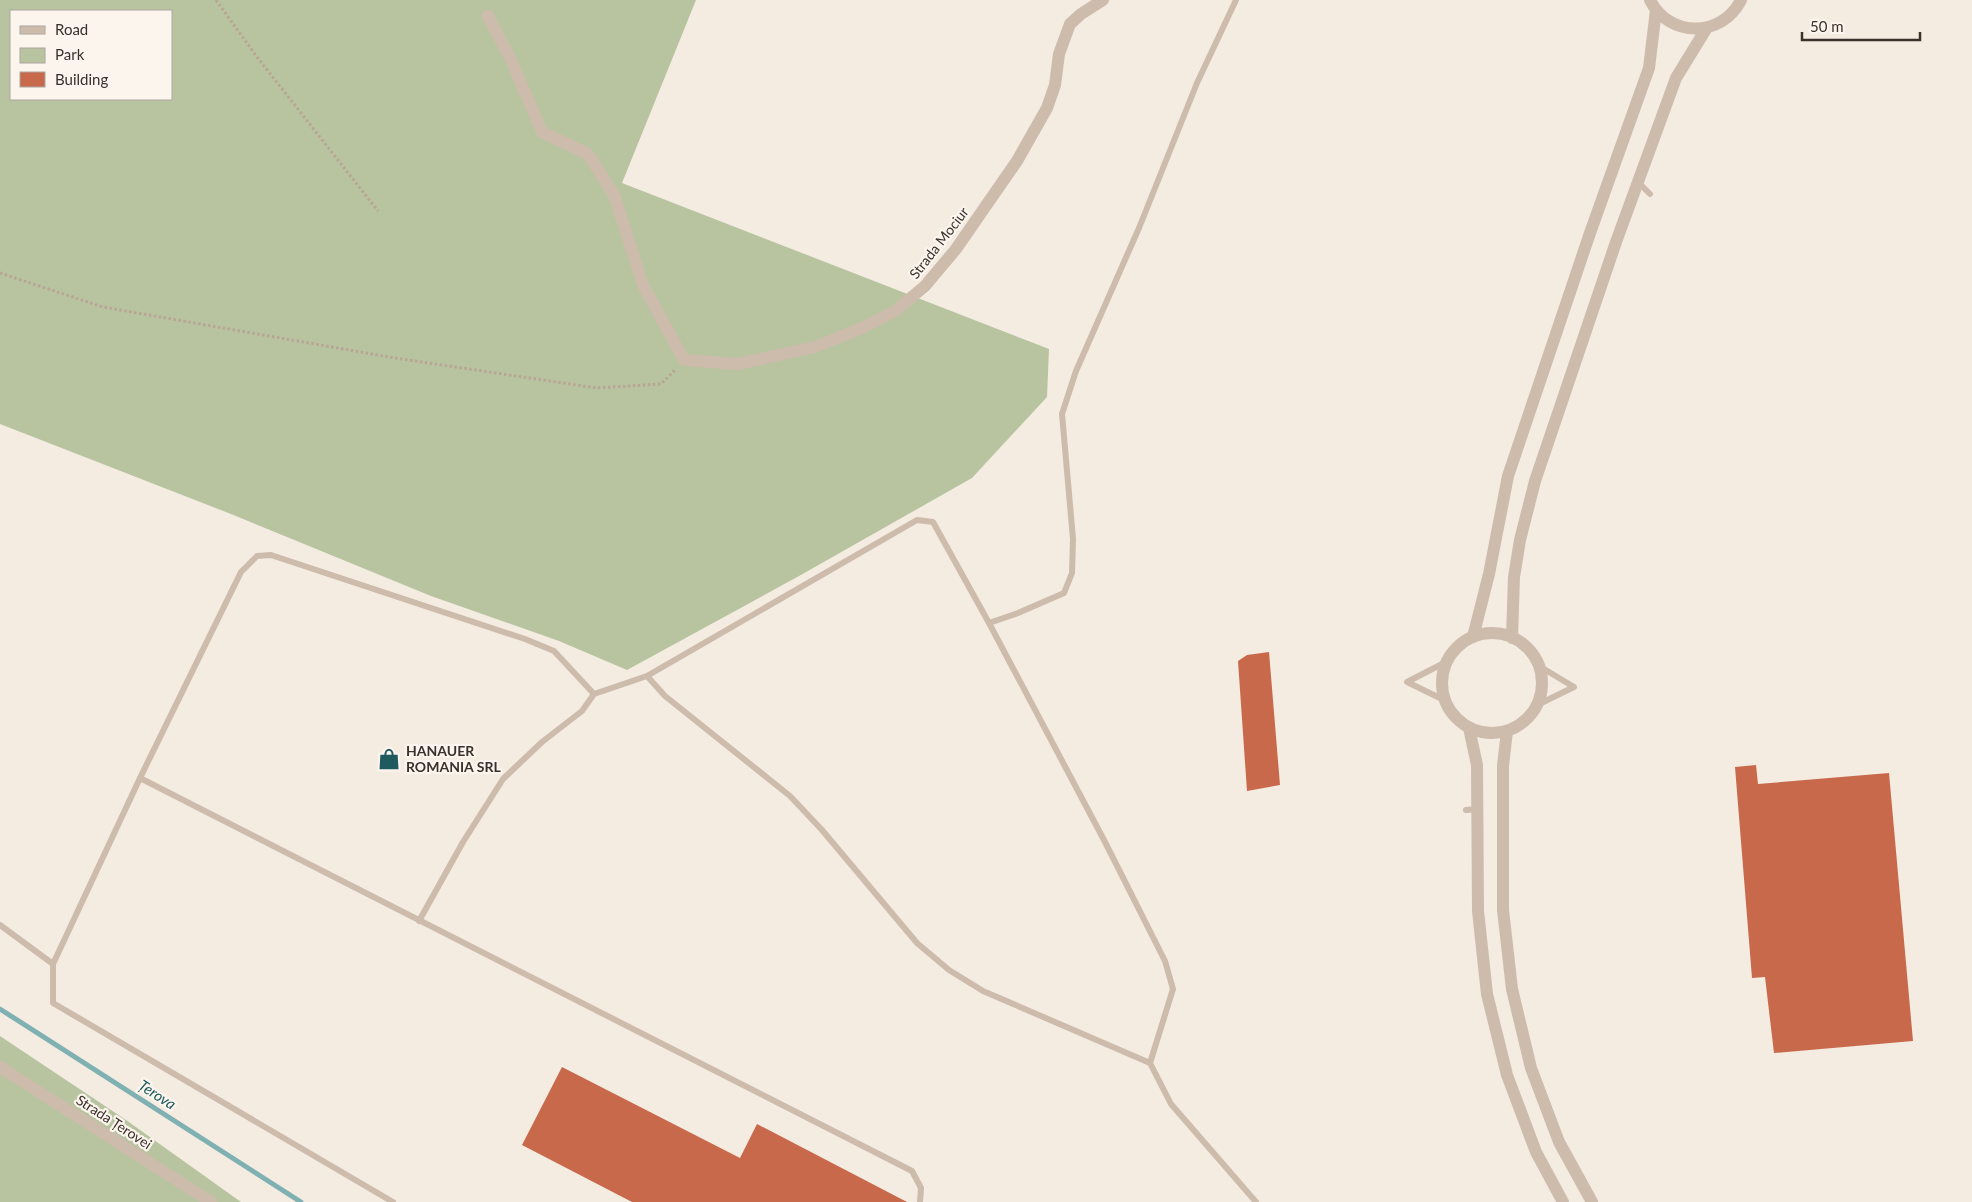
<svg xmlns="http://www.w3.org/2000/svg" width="1972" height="1202" viewBox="0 0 1972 1202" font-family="Lato,sans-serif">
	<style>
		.green { fill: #b8c4a0; fill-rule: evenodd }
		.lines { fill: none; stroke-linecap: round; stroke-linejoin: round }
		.stream { stroke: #7fb0b2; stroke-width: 5 }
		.building { fill: #c8694b }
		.path { stroke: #b9a596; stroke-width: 3; stroke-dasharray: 2.5 2.5; stroke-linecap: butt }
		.service { stroke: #cdbbac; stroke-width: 6 }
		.minor { stroke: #cdbbac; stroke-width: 12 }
		.tertiary { stroke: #cdbbac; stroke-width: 12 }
		.labels { text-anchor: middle; stroke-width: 4.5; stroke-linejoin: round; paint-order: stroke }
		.street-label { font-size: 14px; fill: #3b302b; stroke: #fbf5ee }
		.poi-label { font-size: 14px; font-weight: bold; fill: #3b302b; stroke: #fbf5ee; text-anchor: start }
		.water-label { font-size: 15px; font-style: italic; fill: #1f5a5e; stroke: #fbf5ee }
	</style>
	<rect width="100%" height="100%" fill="#f4ebe1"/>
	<!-- green -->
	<path class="green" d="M0,0H696L622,183L1049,349L1047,397L972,478L799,576L627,670L559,641L431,596L231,514L0,424ZM11,11H171V99H11Z
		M0,1036L126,1120L241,1202H0Z"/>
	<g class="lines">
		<!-- stream -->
		<path class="stream" d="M0,1009L301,1202"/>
	</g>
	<!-- building -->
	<path class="building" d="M1269,652L1280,785L1247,791L1238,661L1247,655Z
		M1756,765L1758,784L1889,773L1913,1041L1774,1053L1765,977L1752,978L1735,767Z
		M562,1067L740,1158L757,1124L907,1202H632L522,1145Z"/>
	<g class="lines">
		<!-- path -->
		<path class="path" d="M216,0L257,57L378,211
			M0,273L103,307L395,358L597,388L661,384L675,370"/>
		<!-- service -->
		<path class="service" d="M1638,182L1650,194
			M989,623L1018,613L1064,593L1072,573L1073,539L1062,414L1076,371L1139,228L1197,83L1236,0
			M647,676L665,696L790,796L822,830L917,943L949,970L983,991L1150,1063
			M1444,700L1407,682L1446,662
			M1537,705L1574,687L1539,666
			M140,778L912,1171L921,1188L920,1202
			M1466,810L1478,809
			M419,921L463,842L503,779L542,742L582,711L594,694
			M0,925L53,964
			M393,1202L53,1003V964L140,778L241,572L257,556L271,555L525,639L554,651L594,694L647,676L917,520L933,522L989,623L1104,840L1165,961L1173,989L1150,1063L1171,1104L1256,1202"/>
		<!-- minor -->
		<path class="minor" d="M488,16L511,60L542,132L588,154L614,195L643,285L684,360L738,364L815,347L862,328L895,311L925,286L956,249L1017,161L1047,108L1055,85L1059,54L1070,24L1081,14L1103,0"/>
		<!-- tertiary -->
		<path class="tertiary" d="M1650,0C1669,38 1722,38 1741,0
			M1442 683a50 50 0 1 1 100 0a50 50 0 1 1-100 0Z
			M1473,637L1489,574L1508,476L1590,233L1649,68L1656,10
			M1512,638L1514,577L1520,540L1535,481L1616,242L1676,78L1706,29
			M1469,728L1477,765L1478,911L1487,994L1507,1075L1536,1152L1563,1202
			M1507,731L1503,766V910L1512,989L1531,1068L1559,1142L1592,1202
			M0,1067L211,1202"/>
	</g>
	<!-- icons -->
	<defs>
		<g id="shop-bare" transform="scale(1.725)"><path d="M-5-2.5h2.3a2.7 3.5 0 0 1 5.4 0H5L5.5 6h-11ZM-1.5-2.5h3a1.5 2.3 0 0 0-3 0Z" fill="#1f5a5e" stroke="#fbf5ee" stroke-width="2.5" paint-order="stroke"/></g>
	</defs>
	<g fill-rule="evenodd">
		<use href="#shop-bare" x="389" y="759"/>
	</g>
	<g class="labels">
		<!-- street labels -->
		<g class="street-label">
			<text transform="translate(939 243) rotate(-52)" y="5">Strada Mociur</text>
			<text transform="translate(114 1122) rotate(33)" y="5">Strada Țerovei</text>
		</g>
		<!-- poi labels -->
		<g class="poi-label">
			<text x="406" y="756">HANAUER<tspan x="406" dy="16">ROMANIA SRL</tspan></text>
		</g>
		<!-- water labels -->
		<g class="water-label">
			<text transform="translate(157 1095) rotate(33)" y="5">Țerova</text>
		</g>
	</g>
	<!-- legend -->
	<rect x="10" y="10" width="162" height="90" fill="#fbf5ee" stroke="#aea6a0"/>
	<rect x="20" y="26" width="25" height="8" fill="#cdbbac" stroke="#aea6a0"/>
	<text x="55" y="35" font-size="15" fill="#3b302b">Road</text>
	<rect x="20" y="48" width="25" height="15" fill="#b8c4a0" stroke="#aea6a0"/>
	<text x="55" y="60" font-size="15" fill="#3b302b">Park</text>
	<rect x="20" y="72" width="25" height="15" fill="#c8694b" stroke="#aea6a0"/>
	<text x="55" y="85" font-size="15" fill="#3b302b">Building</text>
	<!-- scale -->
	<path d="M1802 32v8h118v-8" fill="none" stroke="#3b302b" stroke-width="2.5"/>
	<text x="1810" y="32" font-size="15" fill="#3b302b" stroke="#fbf5ee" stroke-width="4" paint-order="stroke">50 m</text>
</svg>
